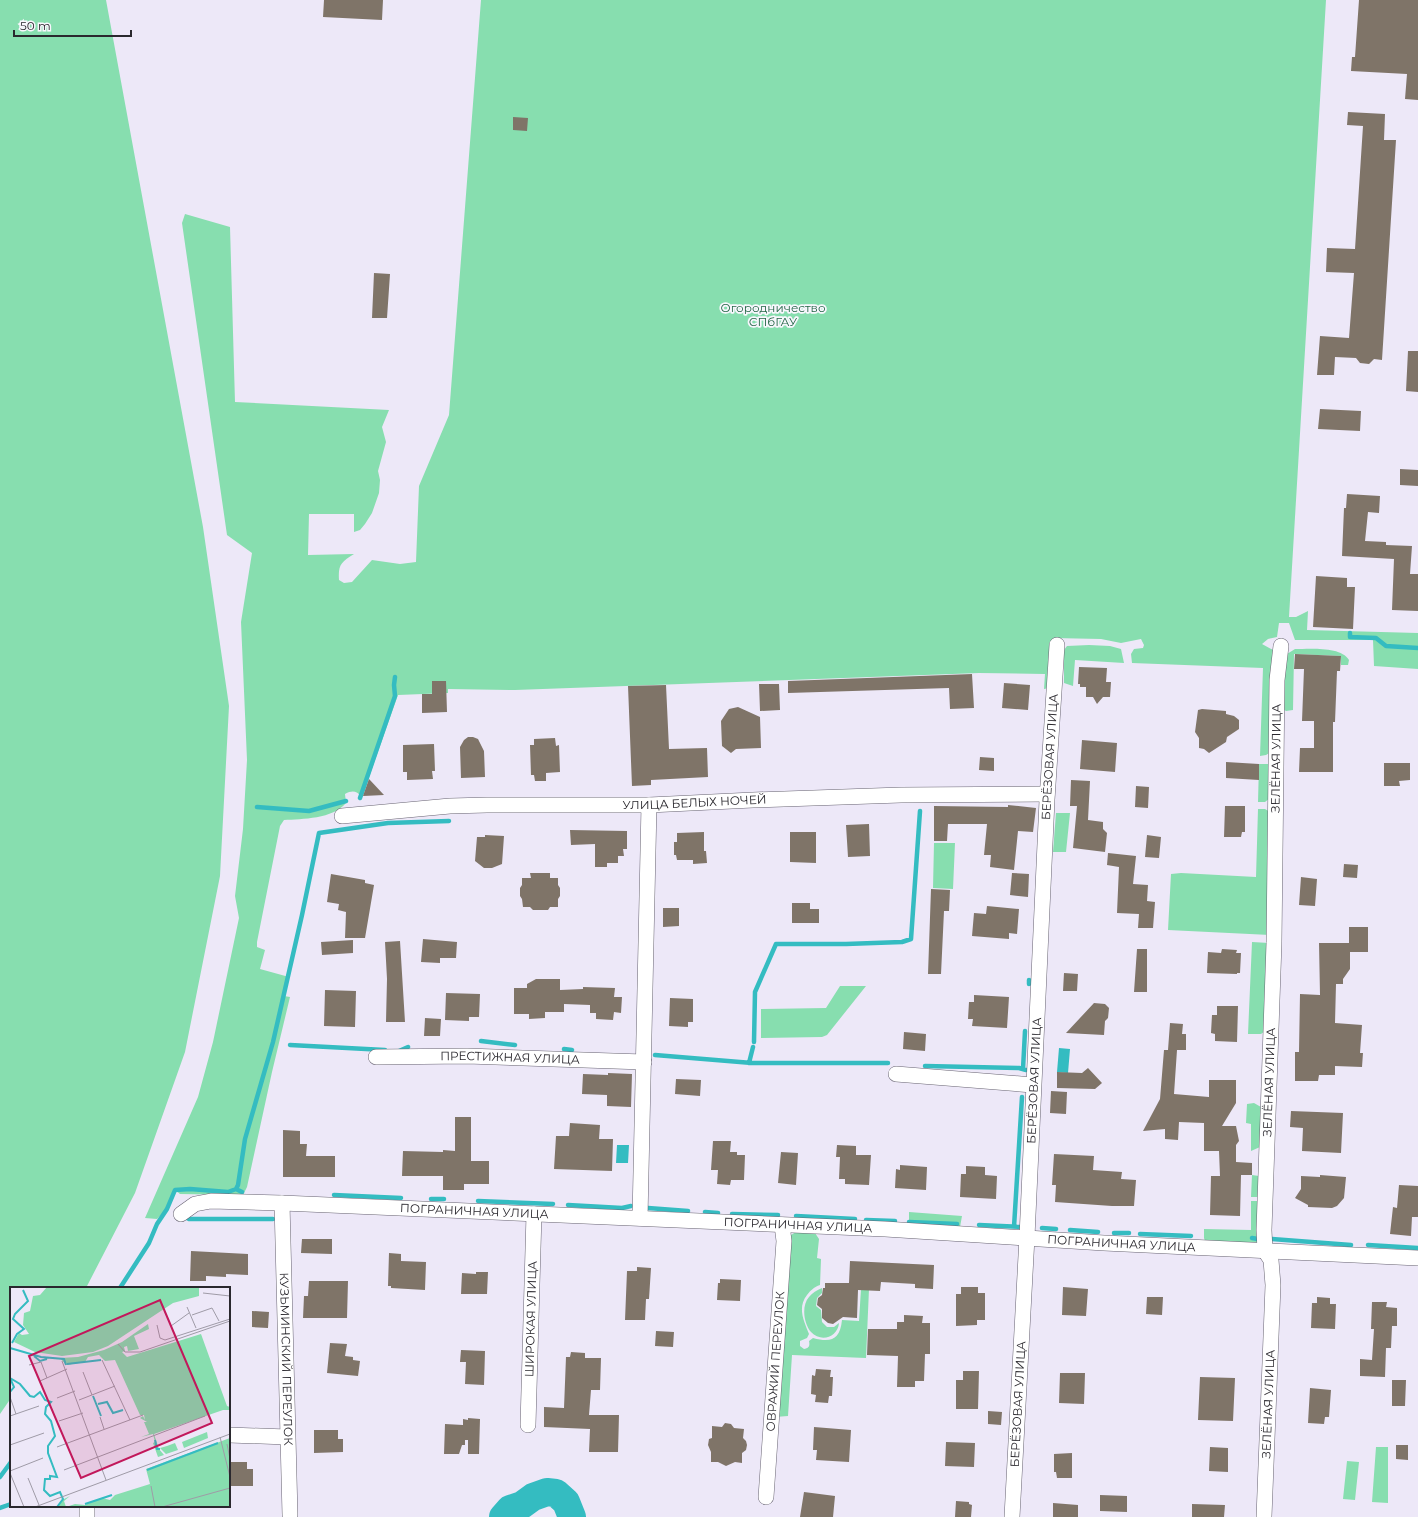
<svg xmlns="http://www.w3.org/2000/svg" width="1418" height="1517" viewBox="0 0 1418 1517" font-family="Montserrat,sans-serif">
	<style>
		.green { fill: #87deaf }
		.water { fill: #34bcc1 }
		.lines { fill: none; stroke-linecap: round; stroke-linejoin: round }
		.stream { stroke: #34bcc1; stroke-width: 4.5 }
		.river { stroke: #34bcc1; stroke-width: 28 }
		.building { fill: #7f7468 }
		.minor-casing { stroke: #686472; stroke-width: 16 }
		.minor { stroke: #fff; stroke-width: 15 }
		.labels { text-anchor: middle; stroke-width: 3.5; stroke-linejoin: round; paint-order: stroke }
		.park-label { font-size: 12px; fill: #246646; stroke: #f9f7fe }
		.street-label { font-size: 12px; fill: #2a282e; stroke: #f9f7fe }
		.inset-river { fill: none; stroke: #34bcc1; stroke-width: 2 }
		.inset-road { fill: none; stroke: #9f9ba7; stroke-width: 1 }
		.view { fill: #c2185b; fill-opacity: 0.15; stroke: #c2185b; stroke-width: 2 }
		.inset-edge { fill: none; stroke: #2a282e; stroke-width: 2 }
	</style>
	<rect width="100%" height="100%" fill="#ede8f8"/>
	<!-- green -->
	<path class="green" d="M0,0H106L203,527L229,706L220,876L185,1052L135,1193L86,1288H11V1398L0,1414Z
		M481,0H1326L1289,617H1296L1308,611L1307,630L1418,633V669L1374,666L1373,640H1295L1289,623H1279L1277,637L1268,639L1262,644L1273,650L1271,752L1266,755L1260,756L1263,668L1132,663L1131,654L1134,649L1143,648L1144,645L1141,639L1121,643L1101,639L1053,638L1052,685L1049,688L1044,689L1045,674L979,673L515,690L448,689V693L398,695L362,797C356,791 353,790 345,794L346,803C333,819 302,819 284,820L280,826L257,942V947L265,950L260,969L289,977L284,996L290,997L272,1072L247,1187L243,1195L180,1194L174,1189L164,1212L157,1219L145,1218L198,1097L213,1042L239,918L235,896L243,829L247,760L241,622L252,553L227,535L182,223L185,214L230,227L235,402L389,410L382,427L386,442L378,471L380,480L379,493L372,513L365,524L360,530L354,532V514H309L308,555L354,554C341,562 338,565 339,580L344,583L352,582L372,560L400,564L416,562L419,486L449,415Z
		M1089,645L1110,646L1121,649L1124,663L1075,660L1073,686L1064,683V650L1067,646Z
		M1295,649C1309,649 1341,646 1349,660L1348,665H1341V656L1294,654L1293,710L1286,711L1283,709L1285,658L1287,654Z
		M1259,764H1268L1270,765V798L1265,802H1258Z
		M1258,809H1265L1270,812V935L1168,930L1171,874L1181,873L1256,877Z
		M1056,813H1070L1066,852H1053Z
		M934,843H955L953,889L933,888Z
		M1252,942L1269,943L1265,1031L1261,1034H1248Z
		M840,986H866L827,1035L822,1037L761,1038V1009L826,1008Z
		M1254,1103L1261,1107L1260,1147L1251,1151V1124L1246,1123L1247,1104Z
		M1252,1175L1259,1176V1197H1251Z
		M1251,1201H1260L1258,1242L1255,1246L1206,1244L1204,1238V1229L1251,1230Z
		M909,1212L962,1216L960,1227H910L909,1222Z
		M796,1232L815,1233L819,1239L817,1258L821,1259L820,1285C814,1287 811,1290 807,1295C797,1308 804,1321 809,1334L807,1338L800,1341V1346L804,1349C809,1348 810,1346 809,1341L813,1338C831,1343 840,1340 842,1320L859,1321L861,1289H869L866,1358L792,1355L788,1416L775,1417L788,1241L791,1235Z
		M822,1288V1293L817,1298L816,1306L821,1310L822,1322L827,1327H834L839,1323C838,1337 821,1343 811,1332C804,1324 801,1306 809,1297C812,1293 817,1290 822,1288Z
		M1376,1447H1388V1503L1372,1502Z
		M1347,1461L1359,1462L1355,1500L1343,1499Z"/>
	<!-- water -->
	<path class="water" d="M1059,1048L1070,1049L1068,1073L1057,1072Z
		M617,1145H629L628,1163H616Z"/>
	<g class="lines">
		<!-- stream -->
		<path class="stream" d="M1350,633V637L1376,638L1386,646L1418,648
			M360,798L395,696L394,685L395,677
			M257,807L309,811L346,801
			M1029,984V980
			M481,1041L515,1045
			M754,1042L755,992L776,944H846L902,942L911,939L920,811
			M290,1045L385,1050
			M564,1049L572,1050
			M399,1051L408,1047
			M655,1055L752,1063H888
			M749,1063L753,1047
			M925,1066L1019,1068L1026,1070
			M1023,1069L1025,1031
			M236,1189L238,1185L245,1139L273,1042L302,915L319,833L388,823L449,821
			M334,1195L401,1198
			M431,1199H444
			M478,1201L553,1204
			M568,1205L622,1208L631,1206
			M648,1208L688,1211
			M705,1212L718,1213
			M732,1214L778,1215
			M796,1216L855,1219
			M185,1217L189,1219H273
			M866,1220L895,1221
			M909,1222L957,1224
			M979,1225L1021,1227
			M1014,1227L1022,1097
			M1042,1228L1056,1229
			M1070,1230L1098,1232
			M1114,1233H1129
			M1140,1234L1191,1236
			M1252,1238L1258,1239
			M1272,1239L1351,1245
			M1368,1245L1418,1248
			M120,1288L149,1243L157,1224L167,1209L175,1190L190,1189L228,1192L236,1189L242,1192
			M0,1477L11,1462
			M0,1508L11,1504"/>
		<!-- river -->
		<path class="river" d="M503,1517L510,1509L522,1505L533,1497L547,1492L556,1493L566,1502L572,1517"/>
	</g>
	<!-- building -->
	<path class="building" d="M324,0H383L382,20L323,17Z
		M1359,0H1418V100L1405,99L1407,74L1351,71L1352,57H1355Z
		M1348,112L1385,114L1384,140H1396L1382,360L1374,359L1369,364L1360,363L1356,358L1335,357L1334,375H1317L1320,336L1349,338L1354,273L1326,272L1327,248L1355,249L1363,126L1347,125Z
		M513,117L528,118L527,131L513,130Z
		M374,273L390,274L387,318H372Z
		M1408,351H1418V392L1406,391Z
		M1320,409L1361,411L1360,431L1318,429Z
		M1400,469L1418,470V486L1400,485Z
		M1347,494L1380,496L1379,513L1368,512L1365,541L1386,542V545L1412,546L1410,574H1418V611L1392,610L1394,559L1342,556L1344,508H1346Z
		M1316,576L1347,578V587H1355L1353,629L1313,627Z
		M1295,654L1341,656L1340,671H1337L1335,722H1333V772H1299L1300,748H1314V721H1302L1304,669H1294Z
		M1079,667L1107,668L1106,682H1111L1110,697H1103L1097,704L1093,697H1086V687H1080V684H1078Z
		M972,674L974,708L950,709L949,688L788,693V681Z
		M432,681H446L447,712L422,713V694H432Z
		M1004,683L1030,685L1028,710L1002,708Z
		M759,684H779L780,710L760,711Z
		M666,685L669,749L707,748L708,777L651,780V785L632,786L628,686Z
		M738,707L760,717L761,748L736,749L731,753L722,746L721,721L729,709Z
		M1202,709L1226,711V714L1234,716L1239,720V729L1227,737L1226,742L1209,753L1204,749L1199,748V738L1195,732L1198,710Z
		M468,737H473L478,739L484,751L485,777L461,778L460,747L464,740Z
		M555,738L556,746L559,745L560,772L546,773V781H535L534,775H531L530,745H534V739Z
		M1082,740L1117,743L1115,772L1080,769Z
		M434,744L435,771H432L433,779L407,780V772H403V745Z
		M980,757L994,758V771L979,770Z
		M1226,762L1259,764V780L1226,778Z
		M1384,763H1410V780L1399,781L1400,786H1384Z
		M369,779L384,795L363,796Z
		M1071,780L1090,781L1088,820L1103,822V829L1107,833L1105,852L1073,848L1077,806H1070Z
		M1136,786L1149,787L1148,808L1135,807Z
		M1008,805L1036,808L1033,832L1018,831L1014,870L990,867L991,855H984L987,824H948L947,841H934V806L1008,807Z
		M1225,806H1245V832H1242L1241,837H1224Z
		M869,824L870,856L848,857L846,825Z
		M570,830L627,831V849H623L624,856H618V863H607V867H595V844L571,845Z
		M704,832V851H706L707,863L693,864V860H677L676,855H674V842H677V833Z
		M790,832H816V863L790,862Z
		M485,835L504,836L502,864L492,868H484L475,861L477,837H485Z
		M1147,835L1161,837L1159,858L1145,857Z
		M1108,853L1136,856L1133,884L1148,885L1147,901L1155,902L1153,928H1138L1139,914L1117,913L1119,867L1107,865Z
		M1344,864L1358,865L1357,878L1343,877Z
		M530,873H550V878H558V885L560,888V896L558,899V907H550L548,910H533L530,907H523L522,899L520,896V888L522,885V878H531Z
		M1012,873L1029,874L1028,897L1010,895Z
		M331,874L365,880V883L374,885L365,938H345L346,912L338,910L339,904L327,902Z
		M1301,877L1317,879L1315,906L1299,905Z
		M931,889L950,890L949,911H944L941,974H928Z
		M792,903H810V909H819V923H792Z
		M987,906L1019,909L1017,934L1009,933V939L972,936L974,913L986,914Z
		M663,908H679V926L663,927Z
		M1349,927H1368V952H1350V969L1343,979V984H1336L1335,1023L1362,1025L1360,1053H1363L1362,1067L1335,1066V1075H1319L1318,1081H1295V1052H1299L1300,994L1320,995L1319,943H1349Z
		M423,939L457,942L456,958H440V963L421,962Z
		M353,940V953L322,955L321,942Z
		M400,941L405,1022H386L387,979L385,942Z
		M1137,949H1147V992H1134Z
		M1222,949L1237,950L1236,953H1241L1240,973H1237V974L1207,973L1208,952L1221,953Z
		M1064,973L1078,974L1077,991H1063Z
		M536,979H560V990L583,989V987L615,988L614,997H622L621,1013L614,1012L613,1020L596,1019V1013H590V1005L564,1004V1012H545V1018L529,1019V1014H514V988H527V984Z
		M325,990L356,991L355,1027L324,1026Z
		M446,993L480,994L479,1017H469V1021L445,1020Z
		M974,995L1009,997L1007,1028L972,1026L973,1019H968L969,1002H974Z
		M670,998L693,999V1022H688V1027L669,1026Z
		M1094,1003L1105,1004L1109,1008L1108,1018L1105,1021L1104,1035L1066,1033Z
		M1217,1006H1238L1237,1042L1215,1041V1034L1211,1033L1212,1015H1217Z
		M425,1018L441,1019L440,1036H424Z
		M1170,1023L1183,1024L1182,1034H1186V1050H1168Z
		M904,1032L926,1034L925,1051L903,1049Z
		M1164,1050H1177L1174,1094L1209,1097V1080H1236V1103L1222,1126H1236L1239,1141L1236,1145V1162L1252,1163V1175H1241L1240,1216L1210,1215L1211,1176H1220L1219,1151H1204V1123L1179,1122L1178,1140L1165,1139V1129L1143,1131L1160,1099Z
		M1088,1068L1102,1083L1095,1089L1057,1088V1072L1082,1073Z
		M608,1073L632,1074L631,1107L607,1106V1095L582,1094L583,1074L608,1075Z
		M676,1079L701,1080L700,1096L675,1094Z
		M1051,1091L1067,1092L1066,1114L1050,1113Z
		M1291,1111L1343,1113L1341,1153L1302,1151L1303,1128L1290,1127Z
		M455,1117H471V1161H489V1184H464V1190H443V1176H402L403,1151L443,1152V1150L455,1151Z
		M570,1123L600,1125L599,1139H613L612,1171L554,1169L556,1136H569Z
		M283,1130L300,1131V1144H307L306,1156H335V1177H283Z
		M713,1141H731L730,1152H737V1155H745L744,1180H731L730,1185L717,1184L718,1170H711Z
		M837,1145L856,1146V1155H871L869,1185L845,1184V1179H839L840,1157H836Z
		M781,1152L798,1153L796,1185L778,1183Z
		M1054,1154L1094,1156L1093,1170L1122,1172L1121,1179L1136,1180L1134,1206H1112L1055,1202L1056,1185H1052Z
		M900,1165L927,1167L926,1190L895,1188L896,1169L900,1170Z
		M966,1166L985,1167V1175L997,1176L996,1199L960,1197L961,1174H966Z
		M1320,1175L1346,1177L1344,1198L1337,1206L1332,1208L1308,1207V1205L1295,1198L1301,1189V1176L1320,1177Z
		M1399,1185L1418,1186V1217H1412L1411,1236L1390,1234L1393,1207L1397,1208Z
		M302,1239H332V1254L301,1253Z
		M191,1251L248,1254V1275L226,1274V1277L206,1276V1281H190Z
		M389,1253L401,1254V1261L426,1262L425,1290L391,1288V1286H388Z
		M850,1261L934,1265L933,1289L915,1288V1284L881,1282L880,1291L858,1290L857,1318L843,1317L833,1324L828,1323L822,1318V1309L817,1305L818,1298L822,1295L823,1288H825V1283H849Z
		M637,1267L651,1268L649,1299H646L645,1320H625L627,1271H637Z
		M476,1272H488L487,1294H461L462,1273L476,1274Z
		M720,1279L741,1280L740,1301L717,1300L718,1283H720Z
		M309,1281H348L347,1318H303L304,1296H308Z
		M961,1287H978V1293H985V1320H977V1325L956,1326V1294H961Z
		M1063,1287L1088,1289L1086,1316L1062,1315Z
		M1147,1297H1163L1162,1315L1146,1314Z
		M1317,1297L1330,1298V1304H1336L1335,1329L1311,1328L1312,1303H1317Z
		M1372,1302H1387L1386,1307L1397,1308V1326H1392L1391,1348H1386L1385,1377L1360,1376V1359L1372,1360L1374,1329H1371Z
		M252,1311L269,1312L268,1328L252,1327Z
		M904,1315L923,1316L922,1323H930V1354H925L924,1381H915V1387H897L898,1356L867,1355L868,1329H897V1322H904Z
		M656,1331L674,1332L673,1347L655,1346Z
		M330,1343L347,1344L345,1356L353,1357V1360L360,1361L358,1376L327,1373Z
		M461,1350L485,1351L484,1385L465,1384L466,1362H460Z
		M571,1352L585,1353V1358H601L600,1390H591L589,1415H619L618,1452H589L590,1429L544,1427V1407L564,1408L566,1357H570Z
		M816,1369L831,1370L830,1377H833L832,1396H829L828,1403L815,1402L816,1395L811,1394L812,1375L815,1376Z
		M963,1371H979L978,1409H956V1380H963Z
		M1060,1373H1085L1084,1404L1059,1403Z
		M1200,1377L1235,1378L1233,1421L1198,1420Z
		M1392,1380H1406L1405,1406H1392Z
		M1310,1388L1331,1390L1329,1417H1325L1324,1424L1308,1423Z
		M988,1411L1002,1412L1001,1425L988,1424Z
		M468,1418L480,1419L479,1454H468V1440H465V1445H462L459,1454H444L445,1424L463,1425V1419L468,1420Z
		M725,1423L731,1424L734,1428L744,1429L743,1438L746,1441L747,1445L746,1450L742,1453V1463L735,1462L726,1466L718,1462H711V1452L708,1445L709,1439L712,1438V1426L722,1427Z
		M814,1427L851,1430L849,1462L816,1460L817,1450H813Z
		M314,1430H338V1439H343V1452L314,1453Z
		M946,1442L975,1443L974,1467L945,1466Z
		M1396,1445H1408V1460L1396,1459Z
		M1210,1447L1228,1448V1472L1209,1471Z
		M1072,1453V1478H1057L1056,1472H1054V1454Z
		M229,1462H247V1469H253V1486H229Z
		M804,1492L835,1496L833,1517H800Z
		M1100,1495L1127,1496V1512L1100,1511Z
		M956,1501L969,1502V1504L972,1505L971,1517H955Z
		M1053,1503L1078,1505V1517H1053Z
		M1192,1504L1225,1505L1224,1517H1192Z"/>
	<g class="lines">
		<!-- minor casing -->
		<g class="minor-casing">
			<g id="minor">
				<path id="s1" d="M342,816L450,806L487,805H649L753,800L901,795L1047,794"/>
				<path id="s2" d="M376,1057L467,1056L644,1062"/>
				<path d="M896,1074L1033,1085"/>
				<path id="s3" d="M282,1203L290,1515"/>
				<path id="s4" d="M181,1214L195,1204L211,1201L282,1203L885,1229L1104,1243L1418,1258"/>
				<path d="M640,1218L649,805"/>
				<path id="s5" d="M528,1425L534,1214"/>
				<path d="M229,1435L287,1437"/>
				<path id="s6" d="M766,1497L784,1241L782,1225"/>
				<path d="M87,1506V1517"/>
				<path id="s7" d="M1012,1517L1027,1237L1047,800L1057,645"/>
				<path id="s8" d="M1264,1517L1273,1285L1271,1260L1265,1251L1264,1230L1274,943L1277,680L1281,646"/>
			</g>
		</g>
		<!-- minor -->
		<use href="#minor" class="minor"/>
	</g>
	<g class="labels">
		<!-- park labels -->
		<g class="park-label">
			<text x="773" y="312">Огородничество<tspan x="773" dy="14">СПбГАУ</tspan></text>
		</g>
		<!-- street labels -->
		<g class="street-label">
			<text dy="4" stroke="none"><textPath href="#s7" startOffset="761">БЕРЁЗОВАЯ УЛИЦА</textPath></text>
			<text dy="4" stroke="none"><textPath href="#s8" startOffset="761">ЗЕЛЁНАЯ УЛИЦА</textPath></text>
			<text dy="4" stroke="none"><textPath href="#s1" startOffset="353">УЛИЦА БЕЛЫХ НОЧЕЙ</textPath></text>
			<text dy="4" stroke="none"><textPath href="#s2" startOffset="134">ПРЕСТИЖНАЯ УЛИЦА</textPath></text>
			<text dy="4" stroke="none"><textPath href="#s7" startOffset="437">БЕРЁЗОВАЯ УЛИЦА</textPath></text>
			<text dy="4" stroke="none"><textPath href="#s8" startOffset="437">ЗЕЛЁНАЯ УЛИЦА</textPath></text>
			<text dy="4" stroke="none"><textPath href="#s4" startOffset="297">ПОГРАНИЧНАЯ УЛИЦА</textPath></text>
			<text dy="4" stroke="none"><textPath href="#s4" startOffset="621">ПОГРАНИЧНАЯ УЛИЦА</textPath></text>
			<text dy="4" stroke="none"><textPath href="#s4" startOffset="945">ПОГРАНИЧНАЯ УЛИЦА</textPath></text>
			<text dy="4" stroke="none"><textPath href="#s5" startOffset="106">ШИРОКАЯ УЛИЦА</textPath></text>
			<text dy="4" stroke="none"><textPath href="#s3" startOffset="156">КУЗЬМИНСКИЙ ПЕРЕУЛОК</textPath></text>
			<text dy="4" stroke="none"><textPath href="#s6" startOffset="136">ОВРАЖИЙ ПЕРЕУЛОК</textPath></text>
			<text dy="4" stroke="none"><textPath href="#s7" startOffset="113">БЕРЁЗОВАЯ УЛИЦА</textPath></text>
			<text dy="4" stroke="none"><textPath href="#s8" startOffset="113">ЗЕЛЁНАЯ УЛИЦА</textPath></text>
		</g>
	</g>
	<!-- overview -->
	<g transform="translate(10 1287)">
		<rect width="220" height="220" fill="#ede8f8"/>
		<path d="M37,0H189V9L163,16L98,59L83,65L52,69L25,65L4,55L9,46L12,48L19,47L13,38L14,26L20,24L23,9L30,8ZM138,37L139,42L124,49L129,62L118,64L117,59L114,60L115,64L112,65L117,70L191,47L217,119L220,120V123H213L144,147L149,162L154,168L148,170L143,156L145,155L143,147L131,150L139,147L134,135H137L130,131L133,129L135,133L134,128H130L105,73L95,74L89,68L78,70L75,75L56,78L50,71L68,70L94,63L112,55ZM197,145L198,151L174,161L172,155ZM220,151V220H47L54,212L60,209L54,214L56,220L65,217L75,218L92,211L100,213L105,208L140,197L136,182ZM165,156L168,163L156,167L150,161L157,159L159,165L157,159Z" fill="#87deaf"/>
		<path class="inset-river" d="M2,56L7,47L14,42L3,32L5,27L18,14L13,3M0,61L31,70L54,72L56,78M24,69L30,74L37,72M57,77L91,73M0,91L4,100L0,105M0,91L10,97L20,109L24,110L30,105L35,113L41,115L36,120L35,127L41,134L45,149L38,159V166L47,190L40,189V192H35L34,203L40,209L50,205L53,212L47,220M83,109L91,129M88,117L97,115L103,126L113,123M145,153L147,162H150M137,183L208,156M75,217L102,208"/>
		<path class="inset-road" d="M193,6L220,9M177,20L186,41M182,28L202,21L209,34M147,38L150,51L155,53L220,32M161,39L179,26M108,57L115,65H130L220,34M92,73L120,133M52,74L96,193M19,78L31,75L37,91M73,85L82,108M30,94L57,82M0,110L6,127M47,111L65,104M69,113L105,99M0,129L29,119M90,130L94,142M49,134L73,126M210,150L220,190M217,157L220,172M0,158L34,146M47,160L133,128M54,183L195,129M0,184L33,171M0,186L14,220M18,191L29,218M141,199L145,220M25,220L220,147M152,220L220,201"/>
		<path class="view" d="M150,13L202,136L71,191L19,69Z"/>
		<rect width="220" height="220" class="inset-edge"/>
	</g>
	<!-- scale -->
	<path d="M14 30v6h117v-6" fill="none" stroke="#2a282e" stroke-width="2"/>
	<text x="20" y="30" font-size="12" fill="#2a282e" stroke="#f9f7fe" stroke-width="3" paint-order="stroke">50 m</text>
</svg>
